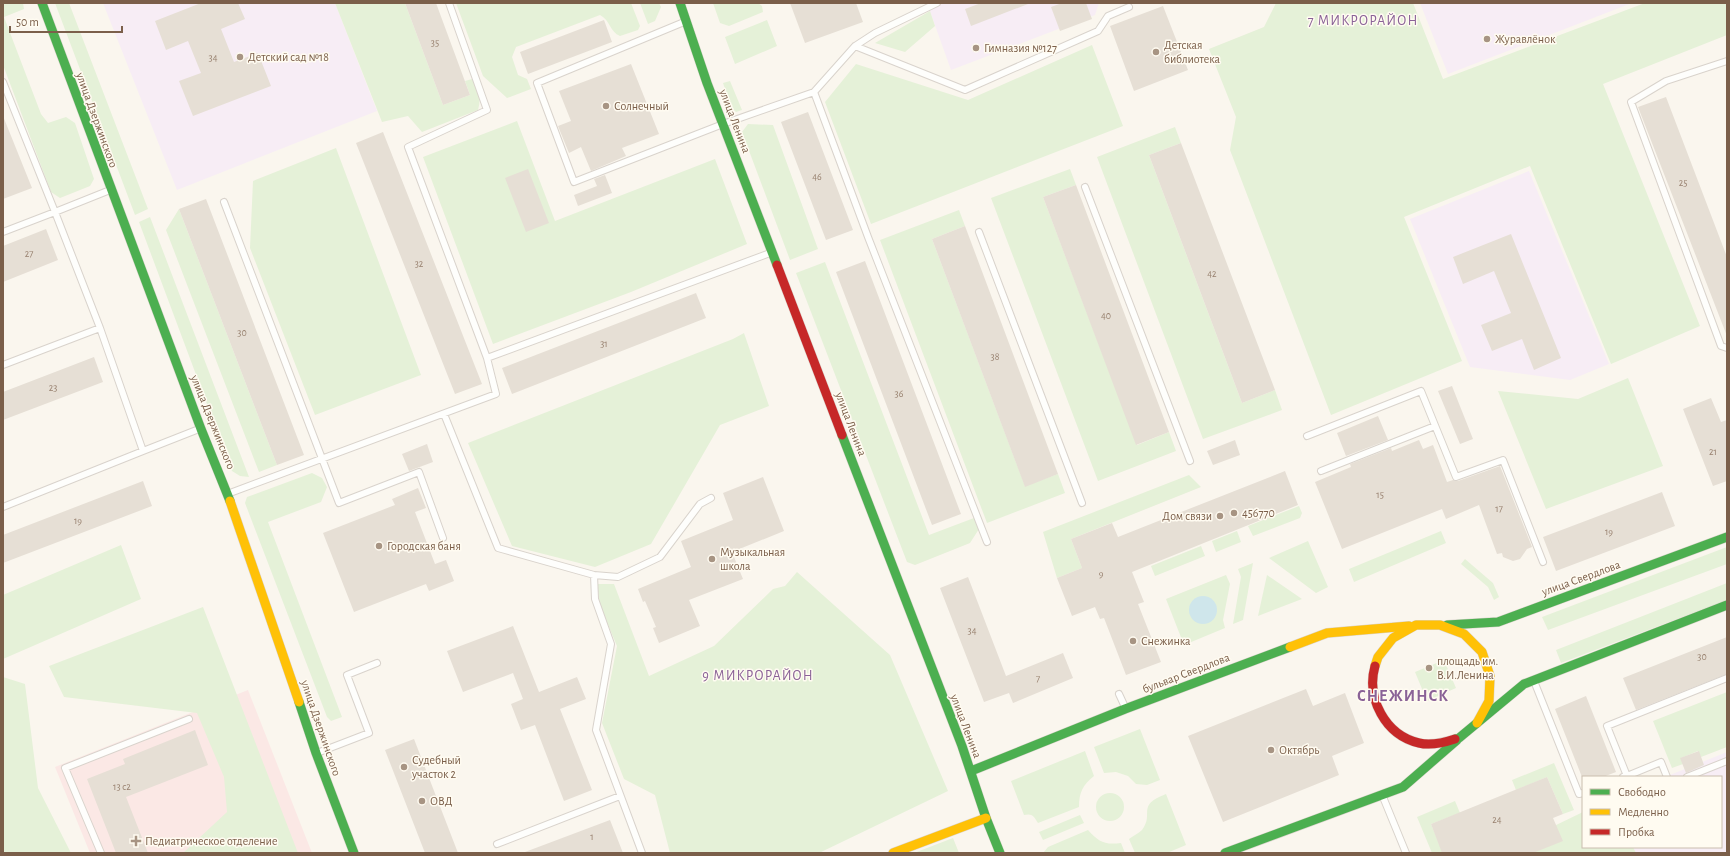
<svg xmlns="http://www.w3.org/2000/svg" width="1730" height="856" viewBox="0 0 1730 856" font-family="'Alegreya Sans',sans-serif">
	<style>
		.education { fill: #f7edf5 }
		.medical { fill: #fbe8e5 }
		.green { fill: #e5f1d8 }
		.water { fill: #cfe6eb }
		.building { fill: #e6dfd5 }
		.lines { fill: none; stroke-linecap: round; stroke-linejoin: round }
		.lane-casing { stroke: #d9d3cc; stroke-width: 8 }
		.fast-casing { stroke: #dad3cc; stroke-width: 10 }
		.slow-casing { stroke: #dad3cc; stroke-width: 10 }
		.jam-casing { stroke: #dad3cc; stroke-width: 10 }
		.lane { stroke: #fefefc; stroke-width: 6 }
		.fast { stroke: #4caf50; stroke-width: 9 }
		.slow { stroke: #ffc107; stroke-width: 9 }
		.jam { stroke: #c62828; stroke-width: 9 }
		.poi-dot { fill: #a79483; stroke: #fffbf1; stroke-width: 1.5 }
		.labels { text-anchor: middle; stroke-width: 3; stroke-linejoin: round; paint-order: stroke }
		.number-label { font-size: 10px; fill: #98816f }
		.poi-label { font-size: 12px; fill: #7b5f4a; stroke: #fffbf1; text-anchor: start }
		.street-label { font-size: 12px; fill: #7b5f4a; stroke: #fffbf1 }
		.quarter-label { font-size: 14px; letter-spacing: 1px; fill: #8a6297; stroke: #fffbf1 }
		.district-label { font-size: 16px; font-weight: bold; letter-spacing: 1px; fill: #8a6297; stroke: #fffbf1 }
	</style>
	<rect width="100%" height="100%" fill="#faf6ee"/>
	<!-- education -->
	<path class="education" d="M103,3H335L377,111L177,190Z
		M927,3H1099L1095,15L951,70Z
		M1420,3H1632L1448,74Z
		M1529,171L1609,364L1570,380L1470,367L1410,219Z
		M1727,752V853H1636L1633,847H1721V777H1665Z"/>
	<!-- medical -->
	<path class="medical" d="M248,690L312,853H90L55,767Z"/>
	<!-- green -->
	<path class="green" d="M3,3H23L24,9L4,17L41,114L48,123L66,117L75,123L94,179L90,186L60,198L51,192L3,65Z
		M55,3H69L148,209L135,215Z
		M335,3H405L443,105L470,95L465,81L472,79C480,86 481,100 478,110L422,132L408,116L382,122Z
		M456,3H631L640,26L638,30L620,36C610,32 610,20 600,15L516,47L512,57L518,75L527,79L531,89L507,98L483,76Z
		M640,3H659L661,7L655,21L648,24Z
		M713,3H758L762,6L763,12L729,26L720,23Z
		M1276,3H1413L1443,79L1645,3H1727V35L1603,84L1700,326L1611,364L1530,166L1404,217L1462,361L1331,415L1230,150L1236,117L1209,49L1264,27Z
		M930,11L935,26L905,52L875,43Z
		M767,20L777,46L735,64L725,37Z
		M1092,45L1123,126L871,224L825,102L856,64L968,100Z
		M730,81L742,110L736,112L731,107L723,83Z
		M517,121L555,221L715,159L747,244L631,292L493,344L423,157Z
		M748,124L773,125L818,249L790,260L742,132Z
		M1175,127L1181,143L1149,155L1242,403L1275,390L1282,410L1203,439L1097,157Z
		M336,148L421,375L315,415L250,248L253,181Z
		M1070,169L1076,185L1043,197L1137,445L1169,432L1176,451L1098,481L991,198Z
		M179,209L277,465L259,472L166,230Z
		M959,210L965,226L932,239L1025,486L1058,474L1065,493L987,523L880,240Z
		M150,217L249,477L240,476L232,471L139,222Z
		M825,262L929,535L974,518L979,529L970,543L915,565L907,562L796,273Z
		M744,333L769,406L720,425L651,544L595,567L512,546L468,443L733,339Z
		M1628,378L1663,466L1546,509L1498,391L1578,399Z
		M312,473L322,478L327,487L321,502L268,522L342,717L331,721L327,717L245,503L247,497Z
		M1189,475L1201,487L1071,539L1082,568L1057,578L1043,532Z
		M1299,506L1302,513L1300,518L1253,536L1248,526Z
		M1237,531L1241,542L1216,552L1212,541Z
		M1441,531L1446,543L1354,582L1349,569Z
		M1308,541L1328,587L1316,593L1269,558Z
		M121,545L141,599L3,659V595Z
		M1201,546L1205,556L1155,576L1151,566Z
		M1727,547V564L1548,630L1542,617Z
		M1465,559L1493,583L1499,597L1494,600L1488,587L1461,564Z
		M1253,563L1243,620L1233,624L1241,577L1238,569Z
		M797,572L890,655L948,791L819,853H670L655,795L624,779L602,723L617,646L600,606L597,584H614L649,676L714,646L773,589L785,586Z
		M1226,575L1230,584L1223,620L1225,628L1184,645L1166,599Z
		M1267,575L1302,599L1258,616Z
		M1727,583V600L1561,663L1556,650Z
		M203,607L298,853H183L227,812L224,777L197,713L64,697L49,666Z
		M1444,660L1456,688L1427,701L1415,672Z
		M3,677L25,684L38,788L71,853H3Z
		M1727,692V747L1701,757L1698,751L1681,758L1683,764L1672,768L1653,721Z
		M1140,729L1160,780L1147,785L1136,784L1128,776L1116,772L1104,773L1094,747Z
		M1085,751L1094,776C1083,785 1079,792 1079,807L1038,823C1034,816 1032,813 1024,815L1011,781Z
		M1554,763L1574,810L1563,814L1547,777L1516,790L1512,780Z
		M1096 807a14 14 0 1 1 28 0a14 14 0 1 1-28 0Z
		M1166,794L1186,845L1167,853H1135L1129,839C1133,836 1139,833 1142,830C1155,813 1135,806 1166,794Z
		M1455,801L1460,813L1431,824L1443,853H1432L1417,817Z
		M1583,812V847H1633L1636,853H1498Z
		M1080,815L1084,823L1043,840L1039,832Z
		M1088,830C1099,842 1104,845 1121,843L1125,853H1043L1048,847Z
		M953,838L959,853H914Z"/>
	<!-- water -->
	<path class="water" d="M1189 610a14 14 0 1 1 28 0a14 14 0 1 1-28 0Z"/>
	<!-- building -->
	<path class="building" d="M201,3H238L245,19L221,29L234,62L258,53L271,86L193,116L179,81L201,73L188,41L166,50L155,21Z
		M405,3H436L470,95L443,105Z
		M790,3H856L863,22L805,43Z
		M981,3H1028V4L971,26L965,9Z
		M1062,3H1086L1092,19L1060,31L1051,7Z
		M1163,6L1188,70L1134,91L1110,26Z
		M604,20L612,42L528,74L520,52Z
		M631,64L659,134L622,148L626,156L591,171L581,147L569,153L560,131L558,126L571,121L559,91Z
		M1666,97L1727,257V336L1638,107Z
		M808,112L853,230L826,240L781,122Z
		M3,116L32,188L3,199Z
		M383,132L482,384L455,394L356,143Z
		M1181,143L1275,390L1242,403L1149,155Z
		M528,169L549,223L526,232L505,178Z
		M605,175L612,193L578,206L574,195L597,186L594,179Z
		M1076,185L1169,432L1136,445L1043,197Z
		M206,199L304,455L277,465L179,209Z
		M965,226L1058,474L1025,487L932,239Z
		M46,229L58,260L3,282V246Z
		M1511,234L1561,358L1534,370L1522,339L1492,351L1481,325L1511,313L1494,271L1463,284L1453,257Z
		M865,261L961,514L932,525L836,272Z
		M696,293L706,318L512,394L502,368Z
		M94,357L103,382L3,420V392Z
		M1452,386L1473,439L1460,444L1438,391Z
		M1711,398L1721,422L1727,420V481L1713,486L1683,409Z
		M1378,416L1388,440L1346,456L1337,433Z
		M1235,440L1240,455L1213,465L1207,451Z
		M1419,440L1423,449L1433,445L1447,482L1453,480L1458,481L1500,466L1532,547L1527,549L1520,559L1513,561L1503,557L1502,553L1497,554L1479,505L1446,519L1442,509L1342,549L1315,482L1351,467L1350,464L1391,448L1392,451Z
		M427,444L433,462L409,471L402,454Z
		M1285,471L1298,505L1132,572L1144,602L1138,604L1161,662L1126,675L1104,618L1100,619L1095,607L1072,616L1057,578L1082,568L1071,539L1112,523L1118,537Z
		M763,477L784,531L732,552L743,579L689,600L700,626L659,643L653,628L656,627L645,601L643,602L638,589L691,567L681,541L733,520L723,493Z
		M143,481L152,506L3,563V535Z
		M418,488L426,508L415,512L435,564L446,560L454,581L429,591L426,584L354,612L323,533L395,505L392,499Z
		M1662,492L1675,526L1556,571L1543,537Z
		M968,577L1006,676L1063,653L1073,678L1013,703L1009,693L984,702L940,588Z
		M513,626L539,692L577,677L586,699L560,709L592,790L564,801L535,725L521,730L511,704L523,699L513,673L463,692L447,651Z
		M1727,637V674L1636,710L1623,678Z
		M1306,689L1313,706L1345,693L1364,743L1332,756L1339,775L1223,822L1188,736Z
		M1586,696L1616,772L1603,777H1582L1555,709Z
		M195,730L208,765L126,797L148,853H116L87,779L125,764L123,759Z
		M414,739L458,853H425L385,750Z
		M1699,751L1704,765L1686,773L1680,758Z
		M1547,777L1563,814L1553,818L1563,841L1533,853H1442L1431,824Z
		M610,820L623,853H526L525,852Z"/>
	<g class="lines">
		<!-- lane casing -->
		<g class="lane-casing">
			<path id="lane" d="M684,22L537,83L574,182L723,124L814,92L855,46L875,33L937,3
				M855,46L965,90L1098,31L1108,16L1129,7
				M1727,61L1666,81L1631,102L1721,346L1727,348
				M3,82L55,212L110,190
				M814,92L868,237L987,542
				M1085,187L1190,461
				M224,202L339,503L419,472L443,538
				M3,232L55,212L100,328
				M979,232L1082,503
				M487,358L770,253
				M3,365L100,328L143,451L199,429
				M444,414L498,548L594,575L618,577L660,557L700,504L711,498
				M1307,436L1421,391L1456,477L1503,460L1543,562
				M1321,471L1435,426
				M230,493L496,394L487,358L408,147L487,110L449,3
				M3,507L143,451
				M594,575L595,599L611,644L596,730L642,853
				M1534,681L1579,794L1583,793
				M1119,694L1125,707
				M317,753L369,733L347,675L377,663
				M1627,776L1661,762L1667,777
				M1623,777L1627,776L1607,726L1727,678
				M1687,777L1727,761
				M1383,797L1406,853
				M497,844L620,796
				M101,853L65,768L189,719"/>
		</g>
		<!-- fast casing -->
		<g class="fast-casing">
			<path id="fast" d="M42,3L201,429L230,501
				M680,3L707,83L777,265
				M842,435L962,746L986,818L1000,853
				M1447,625L1498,622L1727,537
				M299,702L316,753L354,853
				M1455,739L1459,738L1524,684L1727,605
				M971,771L1125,709L1290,647
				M1225,853L1403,787L1457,740"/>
		</g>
		<!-- slow casing -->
		<g class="slow-casing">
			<path id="slow" d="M230,501L299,702
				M1290,647L1327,633L1409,626
				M1375,666L1378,657L1393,638L1416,625H1440L1464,634L1482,652L1490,676L1489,701L1477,723
				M893,853L986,818"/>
		</g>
		<!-- jam casing -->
		<g class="jam-casing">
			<path id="jam" d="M777,265L842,435
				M1375,666C1366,698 1385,735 1419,743C1431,746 1443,743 1455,739"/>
		</g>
		<!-- lane -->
		<use href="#lane" class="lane"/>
		<!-- fast -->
		<use href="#fast" class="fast"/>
		<!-- slow -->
		<use href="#slow" class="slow"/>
		<!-- jam -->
		<use href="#jam" class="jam"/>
	</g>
	<!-- markers -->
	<g class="poi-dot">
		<circle cx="1487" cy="39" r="4"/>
		<circle cx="976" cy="48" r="4"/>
		<circle cx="1156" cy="52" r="4"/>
		<circle cx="240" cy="57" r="4"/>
		<circle cx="606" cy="106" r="4"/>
		<circle cx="1234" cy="513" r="4"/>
		<circle cx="1220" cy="516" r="4"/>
		<circle cx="379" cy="546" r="4"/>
		<circle cx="712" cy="559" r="4"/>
		<circle cx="1133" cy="641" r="4"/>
		<circle cx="1429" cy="668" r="4"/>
		<circle cx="1271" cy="750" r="4"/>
		<circle cx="404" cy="767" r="4"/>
		<circle cx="422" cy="801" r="4"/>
		<path d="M134 835h4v4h4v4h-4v4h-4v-4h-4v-4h4z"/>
	</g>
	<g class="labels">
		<!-- number labels -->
		<g class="number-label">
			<text x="435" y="46">35</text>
			<text x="213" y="61">34</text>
			<text x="817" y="180">46</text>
			<text x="1683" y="186">25</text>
			<text x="29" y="257">27</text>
			<text x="419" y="267">32</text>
			<text x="1212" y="277">42</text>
			<text x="1106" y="319">40</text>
			<text x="242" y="336">30</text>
			<text x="604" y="347">31</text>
			<text x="995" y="360">38</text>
			<text x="53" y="391">23</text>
			<text x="899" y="397">36</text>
			<text x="1713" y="455">21</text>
			<text x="1380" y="498">15</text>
			<text x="1499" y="512">17</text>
			<text x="78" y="524">19</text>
			<text x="1609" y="535">19</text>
			<text x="1101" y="577">9</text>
			<text x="972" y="634">34</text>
			<text x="1702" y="660">30</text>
			<text x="1038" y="682">7</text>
			<text x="122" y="790">13 с2</text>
			<text x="1497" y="823">24</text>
			<text x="592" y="840">1</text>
		</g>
		<!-- poi labels -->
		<g class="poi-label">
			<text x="1495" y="43">Журавлёнок</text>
			<text x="1164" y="49">Детская<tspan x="1164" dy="14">библиотека</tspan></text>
			<text x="984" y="52">Гимназия №127</text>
			<text x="248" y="61">Детский сад №18</text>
			<text x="614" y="110">Солнечный</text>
			<text x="1242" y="517">456770</text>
			<text x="1212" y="520" text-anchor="end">Дом связи</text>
			<text x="387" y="550">Городская баня</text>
			<text x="720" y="556">Музыкальная<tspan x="720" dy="14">школа</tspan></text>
			<text x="1141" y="645">Снежинка</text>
			<text x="1437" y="665">площадь им.<tspan x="1437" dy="14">В.И.Ленина</tspan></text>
			<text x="1279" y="754">Октябрь</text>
			<text x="412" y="764">Судебный<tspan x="412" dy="14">участок 2</tspan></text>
			<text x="430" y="805">ОВД</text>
			<text x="145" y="845">Педиатрическое отделение</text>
		</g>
		<!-- street labels -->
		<g class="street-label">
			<text transform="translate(97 120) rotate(70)" y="4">улица Дзержинского</text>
			<text transform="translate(735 121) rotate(69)" y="4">улица Ленина</text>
			<text transform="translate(213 422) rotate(68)" y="4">улица Дзержинского</text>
			<text transform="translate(851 424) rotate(69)" y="4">улица Ленина</text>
			<text transform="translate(1581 578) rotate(-20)" y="4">улица Свердлова</text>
			<text transform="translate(1186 673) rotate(-21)" y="4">бульвар Свердлова</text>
			<text transform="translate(966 726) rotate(69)" y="4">улица Ленина</text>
			<text transform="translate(321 728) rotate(71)" y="4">улица Дзержинского</text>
		</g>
		<!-- quarter labels -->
		<g class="quarter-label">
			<text x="1363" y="25">7 МИКРОРАЙОН</text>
			<text x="758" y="680">9 МИКРОРАЙОН</text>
		</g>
		<!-- district labels -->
		<g class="district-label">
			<text x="1403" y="701">СНЕЖИНСК</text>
		</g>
	</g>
	<!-- border -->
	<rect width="1730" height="856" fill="none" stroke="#7b5f4a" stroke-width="8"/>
	<!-- legend -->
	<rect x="1582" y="776" width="140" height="72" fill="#fffbf1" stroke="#cabdae"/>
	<rect x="1590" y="789" width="20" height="6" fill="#4caf50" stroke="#cabdae"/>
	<text x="1618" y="796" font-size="12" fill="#7b5f4a">Свободно</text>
	<rect x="1590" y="809" width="20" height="6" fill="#ffc107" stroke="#cabdae"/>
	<text x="1618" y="816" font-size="12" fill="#7b5f4a">Медленно</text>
	<rect x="1590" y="829" width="20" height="6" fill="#c62828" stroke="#cabdae"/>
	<text x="1618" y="836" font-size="12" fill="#7b5f4a">Пробка</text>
	<!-- scale -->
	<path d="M10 26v6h112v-6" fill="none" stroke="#7b5f4a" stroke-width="2"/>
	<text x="16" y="26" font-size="12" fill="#7b5f4a" stroke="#fffbf1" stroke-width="3" paint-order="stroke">50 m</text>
</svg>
